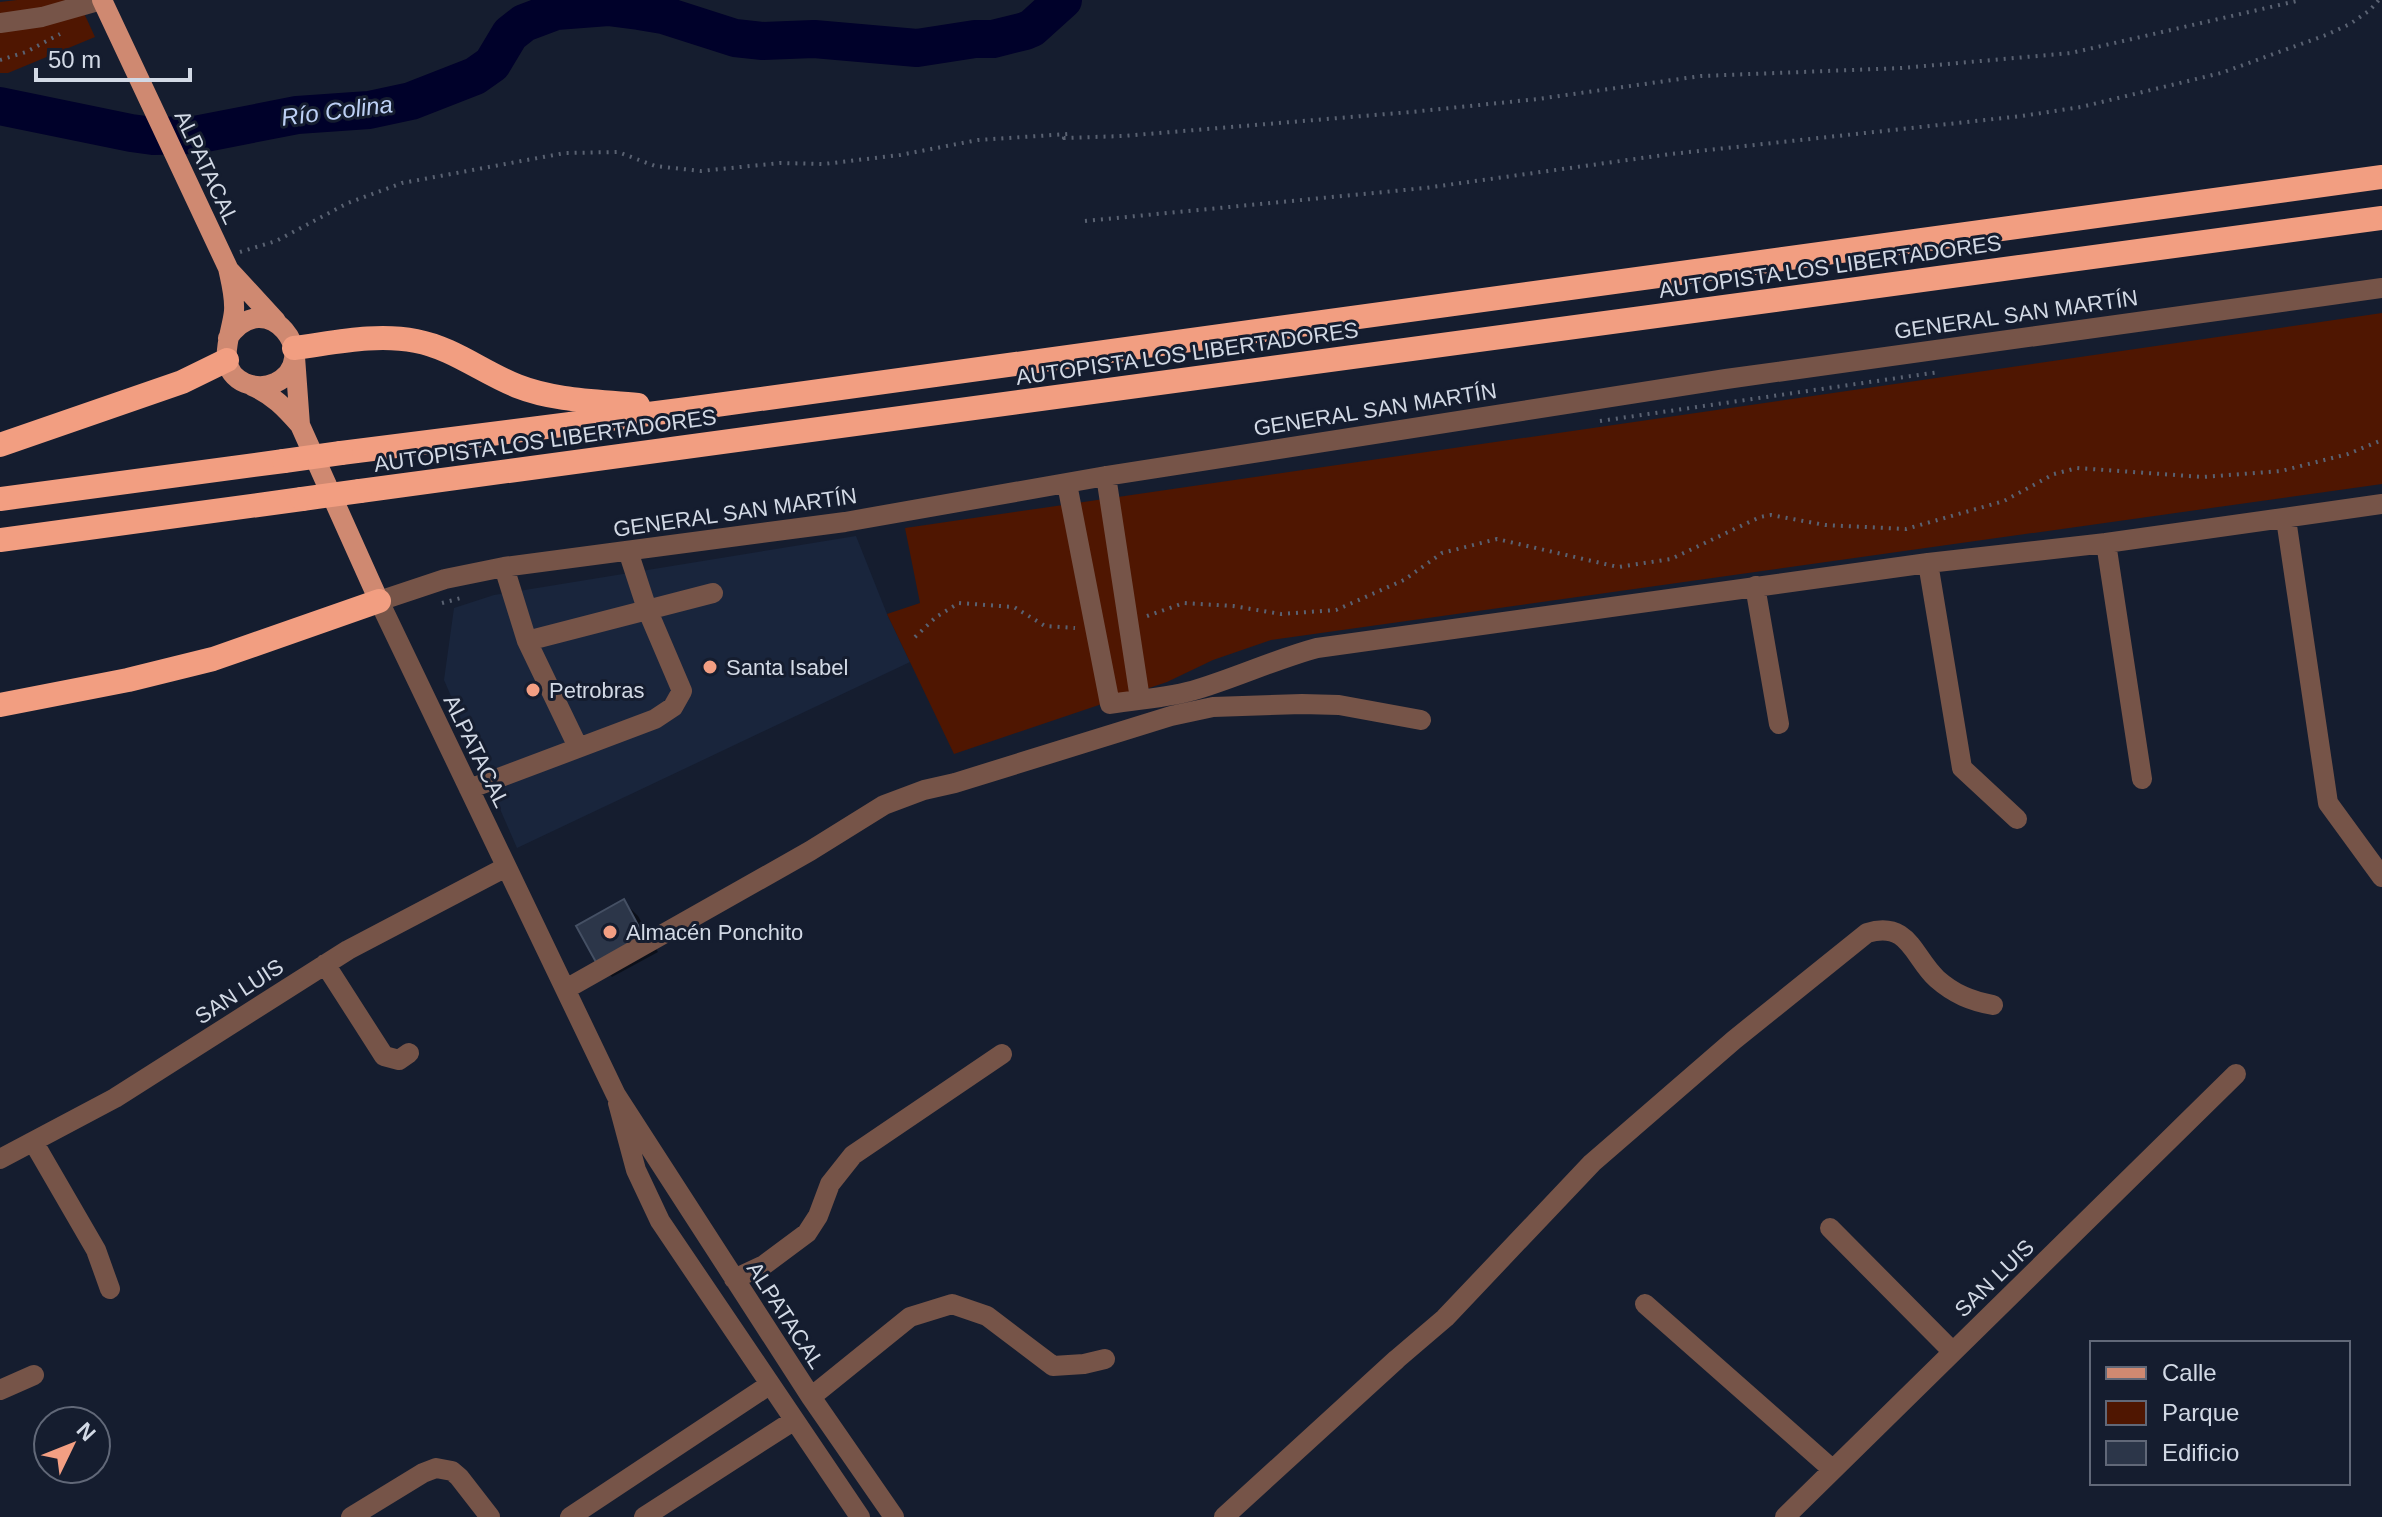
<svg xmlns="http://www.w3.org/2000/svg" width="2382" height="1517" viewBox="0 0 2382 1517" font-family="Helvetica,sans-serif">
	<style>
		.built { fill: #19253c }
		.green { fill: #4f1601 }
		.shadow { fill: #0007 }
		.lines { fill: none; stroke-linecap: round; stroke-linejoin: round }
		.river { stroke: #00012a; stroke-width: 38 }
		.building { fill: #2c3649; stroke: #455064; stroke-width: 2 }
		.path { stroke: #5a6272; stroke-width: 4; stroke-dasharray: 2 6; stroke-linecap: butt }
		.minor { stroke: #765448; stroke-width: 20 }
		.major { stroke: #cf8971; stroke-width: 20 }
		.highway { stroke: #f29e81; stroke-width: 24 }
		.highway-bridge { stroke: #f29e81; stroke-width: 24 }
		.poi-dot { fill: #f39f83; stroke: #151d2f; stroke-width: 3 }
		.labels { text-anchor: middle; stroke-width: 6; stroke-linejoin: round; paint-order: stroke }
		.street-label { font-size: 22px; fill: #d2d9e5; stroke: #151d2f }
		.poi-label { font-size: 22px; fill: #d2d9e5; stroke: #151d2f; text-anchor: start }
		.water-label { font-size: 24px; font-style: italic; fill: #bdd0f5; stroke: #151d2f }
	</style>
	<rect width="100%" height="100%" fill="#151d2f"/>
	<!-- built -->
	<path class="built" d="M856,536L887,614L910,662L517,848L444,680L454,608L494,595Z"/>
	<!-- green -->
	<path class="green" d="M17,0H78L95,37L8,73H0V2Z
		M2382,313V484L1271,640L1213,660L1167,682L954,754L887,614L920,603L905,528Z"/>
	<!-- shadow -->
	<path class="shadow" d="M624,902L638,916L658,952L612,977L598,963Z"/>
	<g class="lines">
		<!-- river -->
		<path class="river" d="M0,106L131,133L153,136L195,135L297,115L369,110L411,101L475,76L492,64L510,34L524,23L556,11L608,7L639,11L663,15L735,38L763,41L814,39L917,48L975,39H993L1025,31L1032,28L1063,0"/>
	</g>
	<!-- building -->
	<path class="building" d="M624,899L645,938L597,964L576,926Z"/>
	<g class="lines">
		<!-- path -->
		<path class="path" d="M0,60L26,52L60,34
			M1085,221L1425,188L1671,154L2022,116L2081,107L2221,73L2326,35L2350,24L2370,10L2379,0
			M240,252L276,241L348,203L402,183L565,153L618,152L655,166L701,171L780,163L824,164L900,155L978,140L1068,134L1064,138L1123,136L1411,112L1538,99L1701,76L1902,68L2071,53L2301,0
			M1600,421L1939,372
			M442,603L461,598
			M1147,616L1184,603L1233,606L1281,614L1336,610L1404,580L1442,553L1497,539L1618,567L1671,559L1760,517L1771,515L1825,525L1906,529L2004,501L2054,474L2077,468L2203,477L2281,471L2348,454L2382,440
			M915,637L936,617L959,603L1014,607L1045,626L1075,628"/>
		<!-- minor -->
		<path class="minor" d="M0,23L42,17L102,0
			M1106,476L1140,699
			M1067,484L1110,704C1139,699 1170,698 1198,689C1238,677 1276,659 1317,648L1928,563L2106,543L2382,504
			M2286,519L2328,803L2382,877
			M2106,543L2142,779
			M1928,563L1962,768L2017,819
			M504,567L527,641L578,747
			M1755,586L1779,724
			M527,641L713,593
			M469,789L655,719L673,707L682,691L647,609L628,551
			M325,964L384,1056L399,1060L409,1053
			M566,989L810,851L884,805L924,790L955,783L1171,716L1213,707L1302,704L1339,705L1421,720
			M618,1103L636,1170L660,1221L860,1517
			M34,1143L96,1250L110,1289
			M0,1159L115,1098L348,950L506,867
			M1830,1228L1953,1352
			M734,1279L764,1265L807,1233L818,1216L830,1184L853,1155L1002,1054
			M1645,1304L1833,1470
			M0,1390L34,1375
			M811,1397L910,1317L952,1304L987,1316L1053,1366L1084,1364L1105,1359
			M351,1517L423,1473L436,1468L452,1471L459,1477L490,1517
			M570,1517L769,1385
			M644,1517L793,1421
			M894,1517L811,1397L616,1095L379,601L445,579L504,567L845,522L1106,476L1726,379L2382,288
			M1224,1517L1397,1359L1445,1318L1592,1163L1734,1040L1867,933C1909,920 1913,957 1937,979C1954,994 1971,1001 1993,1005
			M1785,1517L2236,1074"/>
		<!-- major -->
		<path class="major" d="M102,0L228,268C231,282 235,296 234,311C232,335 213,368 245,383C255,387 266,387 275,383C325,359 266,282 228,338
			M230,271L276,321
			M295,357L300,425
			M252,386C272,394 286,409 300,425L379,601"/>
		<!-- highway -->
		<path class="highway" d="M294,348C334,343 375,333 416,341C453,348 482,372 517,386C555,401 598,401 638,405
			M0,445L182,382L227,360
			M341,453L680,410L2382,177
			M360,491L2382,218
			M0,499L284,461
			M0,540L302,499
			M0,705L128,680L213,659L379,601"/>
		<!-- highway-bridge -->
		<path class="highway-bridge" d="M284,461L341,453
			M302,499L360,491"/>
	</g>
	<!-- markers -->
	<g class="poi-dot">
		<circle cx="710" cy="667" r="8"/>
		<circle cx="533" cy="690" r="8"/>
		<circle cx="610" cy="932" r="8"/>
	</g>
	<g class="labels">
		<!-- street labels -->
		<g class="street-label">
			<text transform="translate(207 167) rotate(65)" y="8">ALPATACAL</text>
			<text transform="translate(1830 266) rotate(-8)" y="8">AUTOPISTA LOS LIBERTADORES</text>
			<text transform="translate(2016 314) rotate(-8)" y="8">GENERAL SAN MARTÍN</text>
			<text transform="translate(1187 353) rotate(-8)" y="8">AUTOPISTA LOS LIBERTADORES</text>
			<text transform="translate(1375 409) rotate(-9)" y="8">GENERAL SAN MARTÍN</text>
			<text transform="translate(545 440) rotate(-8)" y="8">AUTOPISTA LOS LIBERTADORES</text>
			<text transform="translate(735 512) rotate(-8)" y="8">GENERAL SAN MARTÍN</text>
			<text transform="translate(477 751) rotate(64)" y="8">ALPATACAL</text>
			<text transform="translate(239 991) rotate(-33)" y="8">SAN LUIS</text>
			<text transform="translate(1994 1278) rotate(-44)" y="8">SAN LUIS</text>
			<text transform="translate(786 1315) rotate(57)" y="8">ALPATACAL</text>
		</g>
		<!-- poi labels -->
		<g class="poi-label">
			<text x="726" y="675">Santa Isabel</text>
			<text x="549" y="698">Petrobras</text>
			<text x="626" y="940">Almacén Ponchito</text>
		</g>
		<!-- water labels -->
		<g class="water-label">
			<text transform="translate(337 111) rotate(-7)" y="8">Río Colina</text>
		</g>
	</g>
	<!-- legend -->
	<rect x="2090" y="1341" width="260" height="144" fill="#151d2f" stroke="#616878" stroke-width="2"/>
	<rect x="2106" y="1367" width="40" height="12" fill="#cf8971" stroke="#616878" stroke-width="2"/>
	<text x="2162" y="1381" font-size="24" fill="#d2d9e5">Calle</text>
	<rect x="2106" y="1401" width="40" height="24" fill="#4f1601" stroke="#616878" stroke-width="2"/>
	<text x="2162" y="1421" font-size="24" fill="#d2d9e5">Parque</text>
	<rect x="2106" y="1441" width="40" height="24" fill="#2c3649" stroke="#616878" stroke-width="2"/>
	<text x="2162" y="1461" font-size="24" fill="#d2d9e5">Edificio</text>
	<!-- north arrow -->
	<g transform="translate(72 1445) rotate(47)"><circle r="38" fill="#151d2f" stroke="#616878" stroke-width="2"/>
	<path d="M0-6L14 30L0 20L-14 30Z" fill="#f39f83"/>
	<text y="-12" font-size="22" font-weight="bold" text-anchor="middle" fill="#d2d9e5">N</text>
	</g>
	<!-- scale -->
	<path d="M36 68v12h154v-12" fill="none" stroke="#d2d9e5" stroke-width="4"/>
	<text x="48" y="68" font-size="24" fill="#d2d9e5" stroke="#151d2f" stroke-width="6" paint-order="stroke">50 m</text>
</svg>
